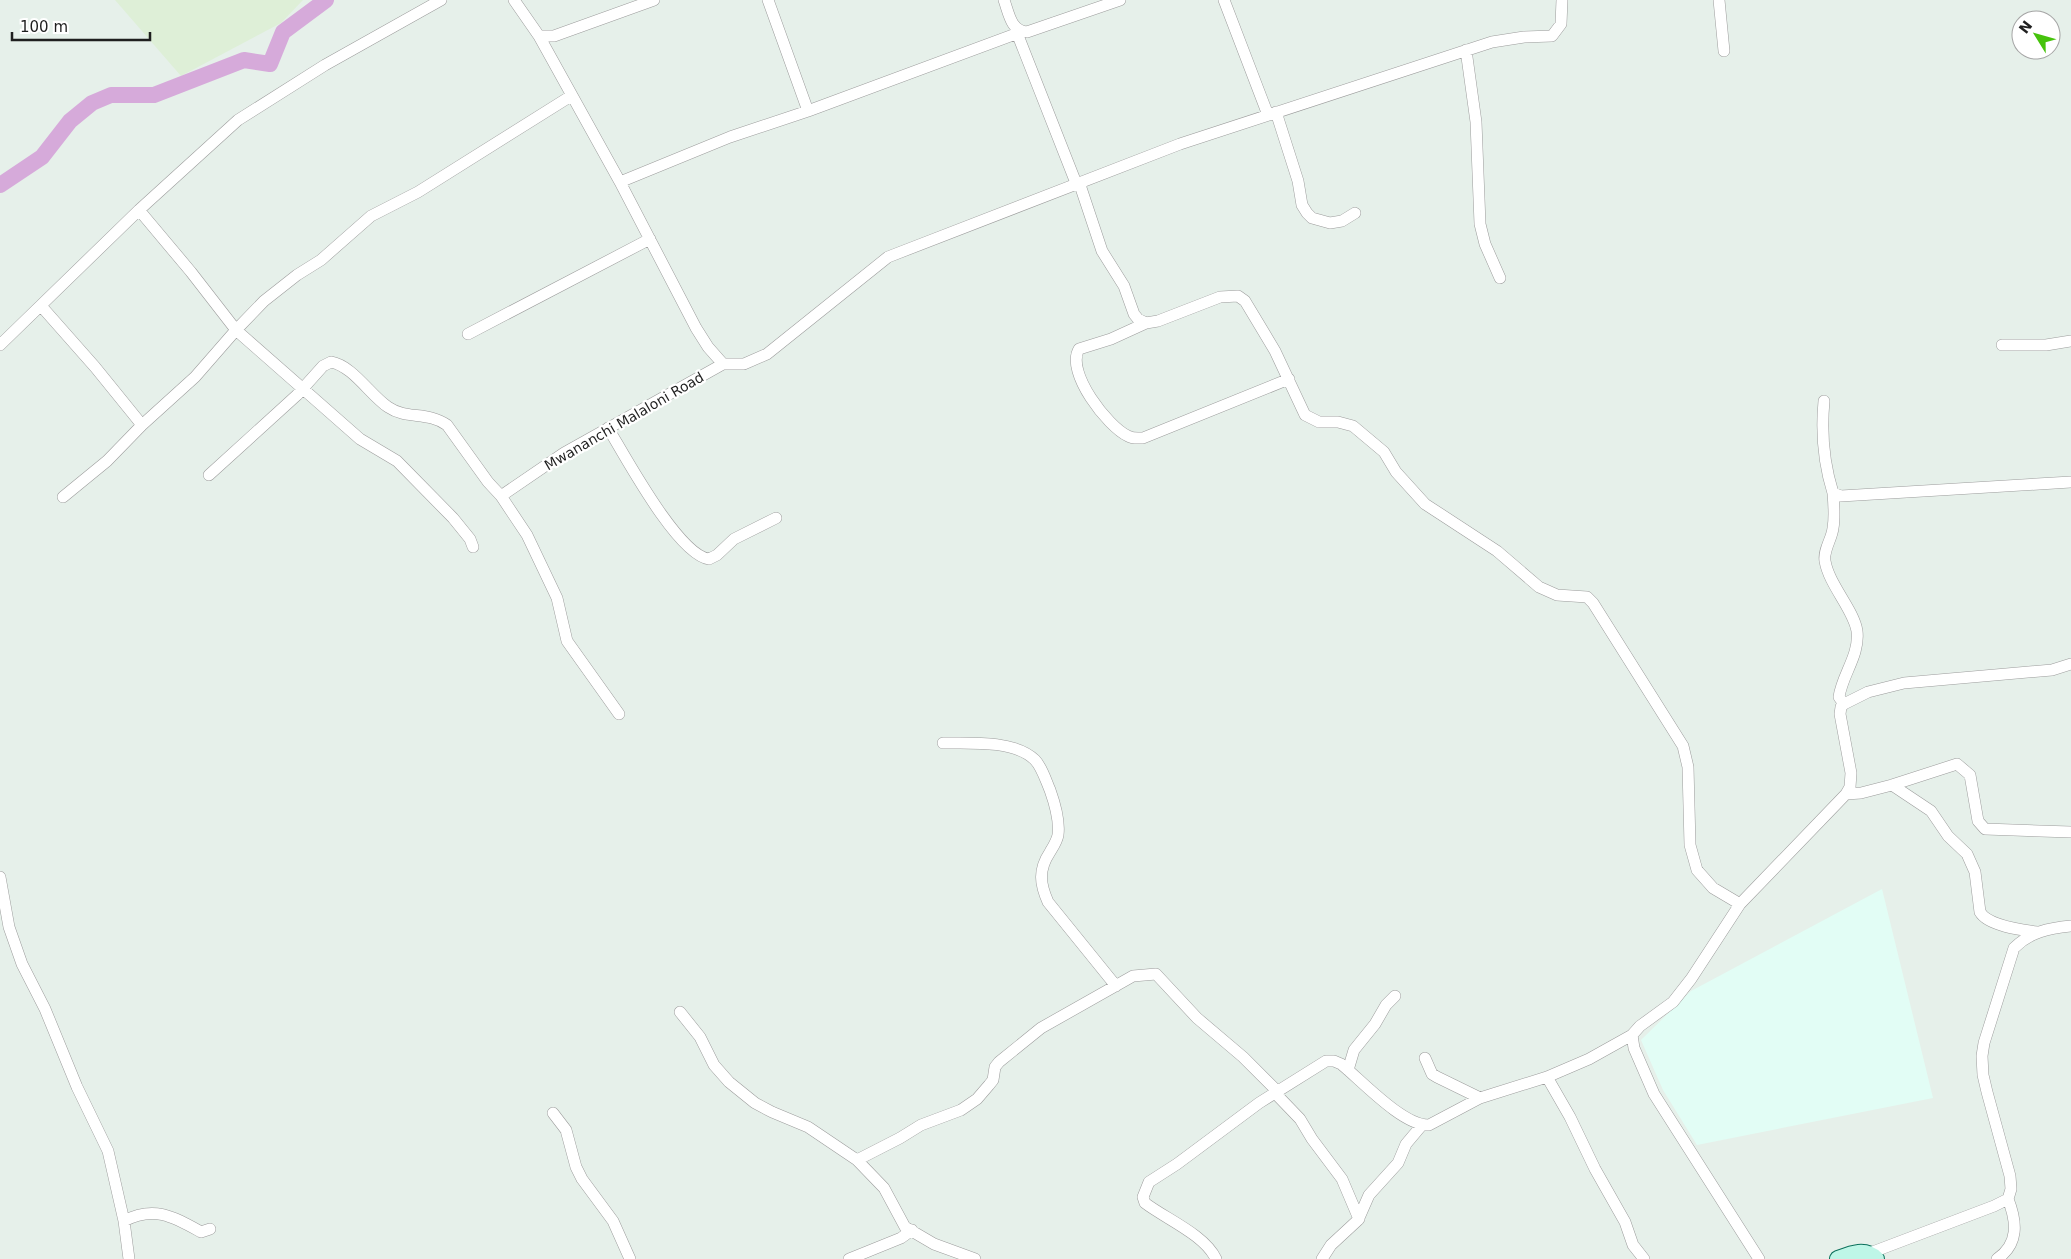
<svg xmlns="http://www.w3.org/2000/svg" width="2071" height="1259" viewBox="0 0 2071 1259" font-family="'DejaVu Sans',sans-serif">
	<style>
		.commercial { fill: #deefd7 }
		.education { fill: #e2fdf5 }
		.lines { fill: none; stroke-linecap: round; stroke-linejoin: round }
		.river { stroke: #d6aada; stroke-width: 16 }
		.street-casing { stroke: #9c9c9c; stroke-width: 12 }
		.secondary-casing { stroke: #0c715c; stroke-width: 18 }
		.street { stroke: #fff; stroke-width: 11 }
		.secondary { stroke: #bef6e7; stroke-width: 16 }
		.labels { text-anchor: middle; stroke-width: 4.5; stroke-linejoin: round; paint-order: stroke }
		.street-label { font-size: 14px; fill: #1f1f1f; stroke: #fff }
	</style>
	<rect width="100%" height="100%" fill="#e6f0ea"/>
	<!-- commercial -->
	<path class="commercial" d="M115,0H303L281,23L181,76Z"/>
	<!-- education -->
	<path class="education" d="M1882,889L1933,1098L1697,1145L1663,1090L1641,1040L1691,991Z"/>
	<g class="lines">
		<!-- river -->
		<path class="river" d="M0,185L42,157L70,121L92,103L111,95H154L244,60L270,64L283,32L326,0"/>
		<!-- street casing -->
		<g class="street-casing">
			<path id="street" d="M514,0L539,36H554L654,0
				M768,0L808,111
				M1004,0C1009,14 1011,31 1027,32L1120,0
				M1224,0L1268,115
				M1719,0L1724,51
				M1017,33L1076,183
				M539,36L620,182L696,328L708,347L723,364H744L767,354L888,257L1180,144L1492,42L1524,37L1552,36L1561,24L1562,0
				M1466,50L1476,122L1480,224L1485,244L1500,278
				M1276,112L1298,181L1302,205L1307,213L1312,218L1330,223L1342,221L1355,213
				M620,182L730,137L808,111L1021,32
				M1079,182L1102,251L1124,286L1134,314L1138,319L1146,323L1158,321L1220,297L1238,296L1245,301L1275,351L1305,415L1319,422H1338L1353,426L1384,452L1396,472L1425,504L1497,551L1539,587L1557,595L1587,597L1593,603L1683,746L1688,767L1690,845L1697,870L1713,888L1740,904
				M139,210L191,272L236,330L360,439L397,461L453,518L470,539L473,547
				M42,307L95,367L142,425
				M1146,323L1111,339L1079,349C1065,372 1108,427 1128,436C1133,439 1138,438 1143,438L1289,379
				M468,334L650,239
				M0,345L139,210L238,120L325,65L441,0
				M2002,345H2046L2071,341
				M1824,401C1821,432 1824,464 1833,493L1841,496L2071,482
				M608,428C625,456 678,555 709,559L717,555L734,539L776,518
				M209,475L297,395L323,366L331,362C353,366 370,395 388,407C407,420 427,411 447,425L488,482L501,496L527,535L557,598L567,641L619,714
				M1833,493C1834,505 1835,517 1833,528C1832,539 1823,550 1825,561C1829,585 1854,610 1857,631C1860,655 1842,675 1839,697L1844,704
				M501,496L564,453L723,364
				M63,497L107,461L142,425L195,377L236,330L264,301L297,275L321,260L371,216L418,192L571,96
				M943,743C969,743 1015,740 1035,760C1042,767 1046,781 1050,790C1055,804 1060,820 1058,835C1057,841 1053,847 1050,852C1038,870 1040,884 1048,902L1116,986
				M1892,785L1931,811L1948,836L1967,854L1975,872L1980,912C1988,926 2022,930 2038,932
				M1846,794L1861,793L1892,785L1957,764L1970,775L1978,821L1985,829L2071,832
				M0,877L9,927L22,964L45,1009L77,1087L108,1151L124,1221L129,1259
				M680,1012L700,1037L714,1065L729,1082L755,1103L772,1112L808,1127L857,1160L884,1188L905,1227L934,1244L975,1259
				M1425,1058L1432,1074L1437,1077L1480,1098
				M1348,1070L1354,1050L1375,1024L1386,1005L1395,996
				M1547,1077L1570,1117L1595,1169L1625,1222L1633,1245L1644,1259
				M1275,1093L1300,1119L1312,1139L1342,1179L1359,1219
				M553,1113L566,1130L576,1167L582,1179L613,1221L630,1259
				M857,1160L900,1138L921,1125L961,1110L977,1099L989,1085L993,1080L995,1067L999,1062L1041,1028L1133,976L1156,974L1197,1018L1243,1057L1277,1091
				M124,1221C154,1205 174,1217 201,1232L210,1229
				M1870,1253L1994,1206L2008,1199L2011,1189L2010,1176L1987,1092L1983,1075L1982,1056L1984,1043L2014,948C2030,932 2049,928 2071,926
				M849,1259L901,1238L912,1230
				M1216,1259C1205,1235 1166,1219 1145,1203L1143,1197L1149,1182L1177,1164L1259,1103L1326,1061H1334L1341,1064C1361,1080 1403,1126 1429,1125L1480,1098L1547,1077L1589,1059L1632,1035
				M1322,1259L1331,1245L1358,1220L1369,1195L1398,1163L1406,1144L1422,1125
				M1759,1259L1654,1094L1634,1048L1632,1035L1640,1026L1673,1002L1691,979L1740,904L1846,794L1850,787L1851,773L1840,714L1841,707L1844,704L1868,692L1904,683L2052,670L2071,664
				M1997,1259C2019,1244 2017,1222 2008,1199"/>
		</g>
		<!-- secondary casing -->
		<g class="secondary-casing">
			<path id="secondary" d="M1838,1259C1851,1254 1865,1248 1876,1259"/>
		</g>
		<!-- street -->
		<use href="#street" class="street"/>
		<!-- secondary -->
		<use href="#secondary" class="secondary"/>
	</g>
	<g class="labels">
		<!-- street labels -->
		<g class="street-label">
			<text transform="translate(624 421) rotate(-30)" y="5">Mwananchi Malaloni Road</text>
		</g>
	</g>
	<!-- north arrow -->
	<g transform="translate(2036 35) rotate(307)"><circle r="24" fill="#ffffff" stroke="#a5a5a5"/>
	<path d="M0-4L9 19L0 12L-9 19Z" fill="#46c30c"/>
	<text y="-8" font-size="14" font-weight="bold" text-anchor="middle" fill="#1f1f1f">N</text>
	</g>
	<!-- scale -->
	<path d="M12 32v8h138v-8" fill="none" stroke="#1f1f1f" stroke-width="2.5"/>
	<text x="20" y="32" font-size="15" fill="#1f1f1f" stroke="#ffffff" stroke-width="4" paint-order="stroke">100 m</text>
</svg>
